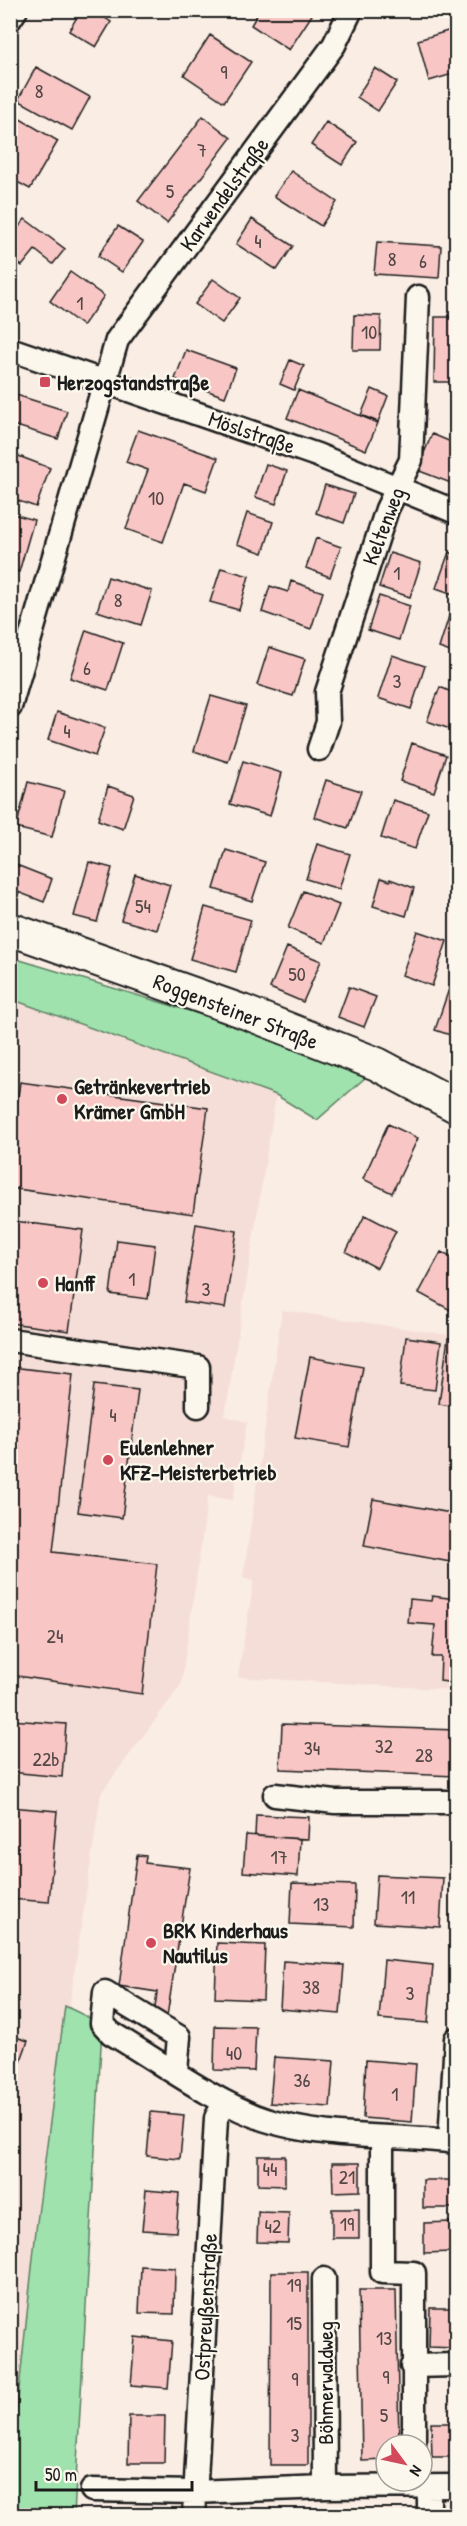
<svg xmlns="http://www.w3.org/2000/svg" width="467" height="2526" viewBox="0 0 467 2526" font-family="'Patrick Hand',sans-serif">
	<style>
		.built { fill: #f5ded7 }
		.green { fill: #9fe2ad; stroke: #5e7f64; stroke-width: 1.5 }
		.building { fill: #f8c7c5; stroke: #1c1c1c; stroke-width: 1.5 }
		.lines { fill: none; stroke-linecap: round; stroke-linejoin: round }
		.street-casing { stroke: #1c1c1c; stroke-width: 27 }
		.secondary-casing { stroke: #1c1c1c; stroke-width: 36 }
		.street { stroke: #fbf7ec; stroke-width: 22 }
		.secondary { stroke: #fbf7ec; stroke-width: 32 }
		.poi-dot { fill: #d1495b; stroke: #fbf7ec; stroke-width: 2 }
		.labels { text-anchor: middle; stroke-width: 4.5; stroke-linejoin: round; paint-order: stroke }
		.number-label { font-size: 20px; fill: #534746 }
		.street-label { font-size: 22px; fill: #1c1c1c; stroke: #fbf7ec }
		.poi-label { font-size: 22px; font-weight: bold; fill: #1c1c1c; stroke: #fbf7ec; text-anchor: start }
	</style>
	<rect width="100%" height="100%" fill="#faede4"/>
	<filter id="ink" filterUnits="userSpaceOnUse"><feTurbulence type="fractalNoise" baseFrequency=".0167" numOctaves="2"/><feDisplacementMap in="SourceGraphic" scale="12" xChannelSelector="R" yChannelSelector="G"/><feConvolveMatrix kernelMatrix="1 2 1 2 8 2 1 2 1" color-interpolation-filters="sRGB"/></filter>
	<g filter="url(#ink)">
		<!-- built -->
		<path class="built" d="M11,999L276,1095L225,1416L247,1422L233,1500L208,1496L181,1685L101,1793L36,2230L11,2464Z
			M282,1310L456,1336V1690L238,1677L254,1580L243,1578Z"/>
		<!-- green -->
		<path class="green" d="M10,957L266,1034L366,1077L317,1120L276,1095L11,999Z
			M65,2006L100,2023L102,2028L74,2515L11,2516V2464L36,2230Z"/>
		<!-- building -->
		<path class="building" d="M81,10H93L111,22L96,47L69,31Z
			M260,10H305L312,15L289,50L251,25Z
			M451,30L456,51V73L429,81L418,40Z
			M210,35L251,62L224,102L184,75Z
			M36,67L90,97L72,130L18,100Z
			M375,68L397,82L378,111L357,97Z
			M10,113L58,141L30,189L10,178Z
			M203,116L231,138L167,223L138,201Z
			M326,122L357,142L342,165L311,145Z
			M291,171L337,202L321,226L274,196Z
			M25,219L65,249L53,264L35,250L22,266L10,257V238Z
			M252,219L293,246L277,270L236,244Z
			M118,226L143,242L122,272L98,256Z
			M377,242L441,246L439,278L374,274Z
			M70,272L104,296L83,326L50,301Z
			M213,279L240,298L222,323L195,304Z
			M354,315L381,316L380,350H353Z
			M435,317H456V382H434Z
			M186,350L236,368L225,397L175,379Z
			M290,360L304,366L294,390L280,384Z
			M372,389L388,396L378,422L361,415Z
			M298,390L378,423L366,450L287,418Z
			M10,393L67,411L58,439L10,424Z
			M138,430L218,458L206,491L184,483L163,542L126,529L148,470L126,462Z
			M432,434L456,444V485L417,470Z
			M16,455L50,468L36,507L10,498V470Z
			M266,464L287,471L276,504L255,497Z
			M325,485L354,494L344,523L316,513Z
			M10,513L34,520L19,572L10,569Z
			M247,513L273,522L263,553L237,544Z
			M316,538L341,547L330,577L306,568Z
			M449,552L456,555V595L436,588Z
			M390,553L421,563L410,597L379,587Z
			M221,568L249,576L239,610L210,602Z
			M108,577L152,591L141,625L97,611Z
			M291,581L323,592L311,629L262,612L270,586L288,592Z
			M379,596L410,606L399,640L368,630Z
			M450,613L456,615V654L439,648Z
			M86,630L123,643L108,690L70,678Z
			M269,647L305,659L293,696L257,685Z
			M392,655L425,666L411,709L378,698Z
			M440,687L456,694V721L453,730L427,721Z
			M211,696L246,706L228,762L194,751Z
			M57,712L105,728L95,756L48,740Z
			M412,743L446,755L434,792L400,781Z
			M243,761L282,773L270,816L230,804Z
			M326,780L361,791L348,828L314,817Z
			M28,782L64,791L52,837L16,828Z
			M108,786L134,795L123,829L98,820Z
			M393,800L428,811L415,849L381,838Z
			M317,844L350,854L339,889L306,879Z
			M226,850L265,862L252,901L214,889Z
			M89,862L112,868L97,922L74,916Z
			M14,864L52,879L44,902L10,889V873Z
			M135,874L170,885L157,930L121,920Z
			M381,878L390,881V879L414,888L406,916L373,906Z
			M303,891L339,905L324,943L288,928Z
			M205,907L251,920L236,972L190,959Z
			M417,931L447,941L432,986L402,975Z
			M287,947L321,961L303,1002L270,988Z
			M450,986L456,988V1037L435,1030Z
			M349,987L376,997L364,1027L338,1017Z
			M20,1082L208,1108L193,1214L10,1188V1112H16Z
			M388,1124L418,1138L392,1193L363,1179Z
			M365,1215L396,1231L377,1268L346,1252Z
			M14,1221L83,1230L69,1331L10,1323V1243Z
			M196,1224L237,1231L225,1308L184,1302Z
			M117,1240L155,1245L148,1299L110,1294Z
			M441,1252L456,1260V1313L419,1293Z
			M406,1337L441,1342L435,1390L400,1386Z
			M448,1338L456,1339V1407L439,1404Z
			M310,1357L363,1367L349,1447L295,1438Z
			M10,1367L73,1374L53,1552L157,1564L142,1694L10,1675Z
			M94,1385L138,1390L122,1518L78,1512Z
			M373,1499L456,1514V1563L364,1546Z
			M432,1596L456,1599V1683L440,1681L441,1657H432L435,1625L408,1623L410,1599L431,1601Z
			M10,1720L66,1724L62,1777L10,1772Z
			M282,1724L456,1730V1776L280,1769Z
			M10,1807L57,1811L49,1902L10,1899Z
			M256,1815L309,1817L308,1839L255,1836Z
			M246,1835L300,1839L298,1876L243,1872Z
			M137,1855L146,1856L145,1863L190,1868L167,2016L155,2008L157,1992L119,1986Z
			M377,1875L443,1878L440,1927L374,1923Z
			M292,1883L355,1885L354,1927L290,1924Z
			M217,1943L265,1945L263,2000L215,1998Z
			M384,1960L433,1965L428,2023L379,2019Z
			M283,1961L344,1965L340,2014L280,2009Z
			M215,2026L256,2027L254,2071L214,2070Z
			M10,2035L28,2041L10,2090Z
			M274,2057L334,2061L330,2107L270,2103Z
			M366,2060L416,2064L412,2122L363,2118Z
			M151,2112L184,2115L180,2159L147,2156Z
			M258,2156H285V2186L258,2185Z
			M332,2163H360V2191L333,2192Z
			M423,2180H453V2208H423Z
			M146,2190L179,2193L176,2232L142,2230Z
			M332,2209H359V2238H332Z
			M258,2212L289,2213L288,2243L257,2242Z
			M451,2222L452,2252L424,2253V2223Z
			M141,2266L175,2268L174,2314L139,2313Z
			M271,2272H308V2465H270Z
			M359,2290H396L399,2445H386V2460L362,2461Z
			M430,2308H456V2348L429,2347Z
			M135,2337L172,2341L168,2388L131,2385Z
			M129,2416H165L164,2463H128Z
			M431,2423H456V2457H432Z"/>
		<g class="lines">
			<!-- street casing -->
			<g class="street-casing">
				<path id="street" d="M10,19L16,10
					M10,349L317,455L456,512
					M10,707L117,340L334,45L351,10
					M319,749L328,722L327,692L387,509L411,460L418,297
					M10,1340L198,1367V1406
					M275,1795L335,1802H456
					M176,2071L179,2037L105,1992L102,2023L111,2033C157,2060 217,2104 266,2120C328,2140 393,2134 456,2142
					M382,2138V2272L414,2273V2445
					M450,2141L456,2039
					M324,2279L325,2487
					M412,2366L456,2365
					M429,2487V2516
					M92,2490L194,2492L325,2487L456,2486
					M194,2516L216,2118L225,2102"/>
			</g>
			<!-- secondary casing -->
			<g class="secondary-casing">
				<path id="secondary" d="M10,929L242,1011L377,1064L456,1106"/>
			</g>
			<!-- street -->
			<use href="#street" class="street"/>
			<!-- secondary -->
			<use href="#secondary" class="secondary"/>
		</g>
	</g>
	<!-- markers -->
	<g class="poi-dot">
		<rect x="39" y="376" width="12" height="12" rx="3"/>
		<circle cx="62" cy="1099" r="6"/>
		<circle cx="43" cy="1283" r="6"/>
		<circle cx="108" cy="1460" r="6"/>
		<circle cx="151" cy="1943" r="6"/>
	</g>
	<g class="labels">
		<!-- number labels -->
		<g class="number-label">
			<text x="224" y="79">9</text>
			<text x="39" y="98">8</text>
			<text x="202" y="157">7</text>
			<text x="170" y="198">5</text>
			<text x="258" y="248">4</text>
			<text x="392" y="266">8</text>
			<text x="423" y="268">6</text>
			<text x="80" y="310">1</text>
			<text x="369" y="339">10</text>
			<text x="156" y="505">10</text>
			<text x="397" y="580">1</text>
			<text x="118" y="607">8</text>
			<text x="87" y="675">6</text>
			<text x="397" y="688">3</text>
			<text x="67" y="738">4</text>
			<text x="143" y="913">54</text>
			<text x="297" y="981">50</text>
			<text x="132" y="1286">1</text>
			<text x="206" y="1296">3</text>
			<text x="113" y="1422">4</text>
			<text x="55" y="1643">24</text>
			<text x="384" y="1753">32</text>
			<text x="312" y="1755">34</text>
			<text x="424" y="1762">28</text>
			<text x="46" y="1766">22b</text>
			<text x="279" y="1864">17</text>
			<text x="408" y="1904">11</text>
			<text x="321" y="1911">13</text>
			<text x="311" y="1994">38</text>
			<text x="410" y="2000">3</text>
			<text x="234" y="2060">40</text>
			<text x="302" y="2087">36</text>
			<text x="395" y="2101">1</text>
			<text x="270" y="2176">44</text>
			<text x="347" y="2184">21</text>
			<text x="347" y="2231">19</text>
			<text x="273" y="2233">42</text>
			<text x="294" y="2292">19</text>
			<text x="294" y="2330">15</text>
			<text x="384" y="2345">13</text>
			<text x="386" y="2384">9</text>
			<text x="295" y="2386">9</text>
			<text x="384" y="2422">5</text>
			<text x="295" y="2442">3</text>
		</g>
		<!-- street labels -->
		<g class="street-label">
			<text transform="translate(224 194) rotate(-54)" y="8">Karwendelstraße</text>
			<text transform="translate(252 432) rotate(19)" y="8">Möslstraße</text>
			<text transform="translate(383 526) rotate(-69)" y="8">Keltenweg</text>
			<text transform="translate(236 1011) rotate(21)" y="8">Roggensteiner Straße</text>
			<text transform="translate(205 2307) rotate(-87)" y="8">Ostpreußenstraße</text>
			<text transform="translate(325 2383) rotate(-90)" y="8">Böhmerwaldweg</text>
		</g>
		<!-- poi labels -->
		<g class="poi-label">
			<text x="57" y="390">Herzogstandstraße</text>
			<text x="74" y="1094">Getränkevertrieb<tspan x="74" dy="25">Krämer GmbH</tspan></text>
			<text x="55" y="1291">Hanff</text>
			<text x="120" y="1455">Eulenlehner<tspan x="120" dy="25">KFZ-Meisterbetrieb</tspan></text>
			<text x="163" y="1938">BRK Kinderhaus<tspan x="163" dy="25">Nautilus</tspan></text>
		</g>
	</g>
	<!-- margin -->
	<rect width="467" height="2526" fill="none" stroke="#fbf7ec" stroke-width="36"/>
	<rect x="18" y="18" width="431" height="2490" fill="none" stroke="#1c1c1c" stroke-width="2" filter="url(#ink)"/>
	<!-- north arrow -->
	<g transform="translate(404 2463) rotate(123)"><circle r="28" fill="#fbf7ec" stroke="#a29f99" stroke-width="1.5"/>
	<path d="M0-4.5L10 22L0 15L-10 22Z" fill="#d1495b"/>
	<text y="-9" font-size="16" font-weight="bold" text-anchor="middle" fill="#1c1c1c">N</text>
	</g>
	<!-- scale -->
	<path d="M36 2481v9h156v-9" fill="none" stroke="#1c1c1c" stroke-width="3"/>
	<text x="45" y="2481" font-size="18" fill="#1c1c1c" stroke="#fbf7ec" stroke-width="4.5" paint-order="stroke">50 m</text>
</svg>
